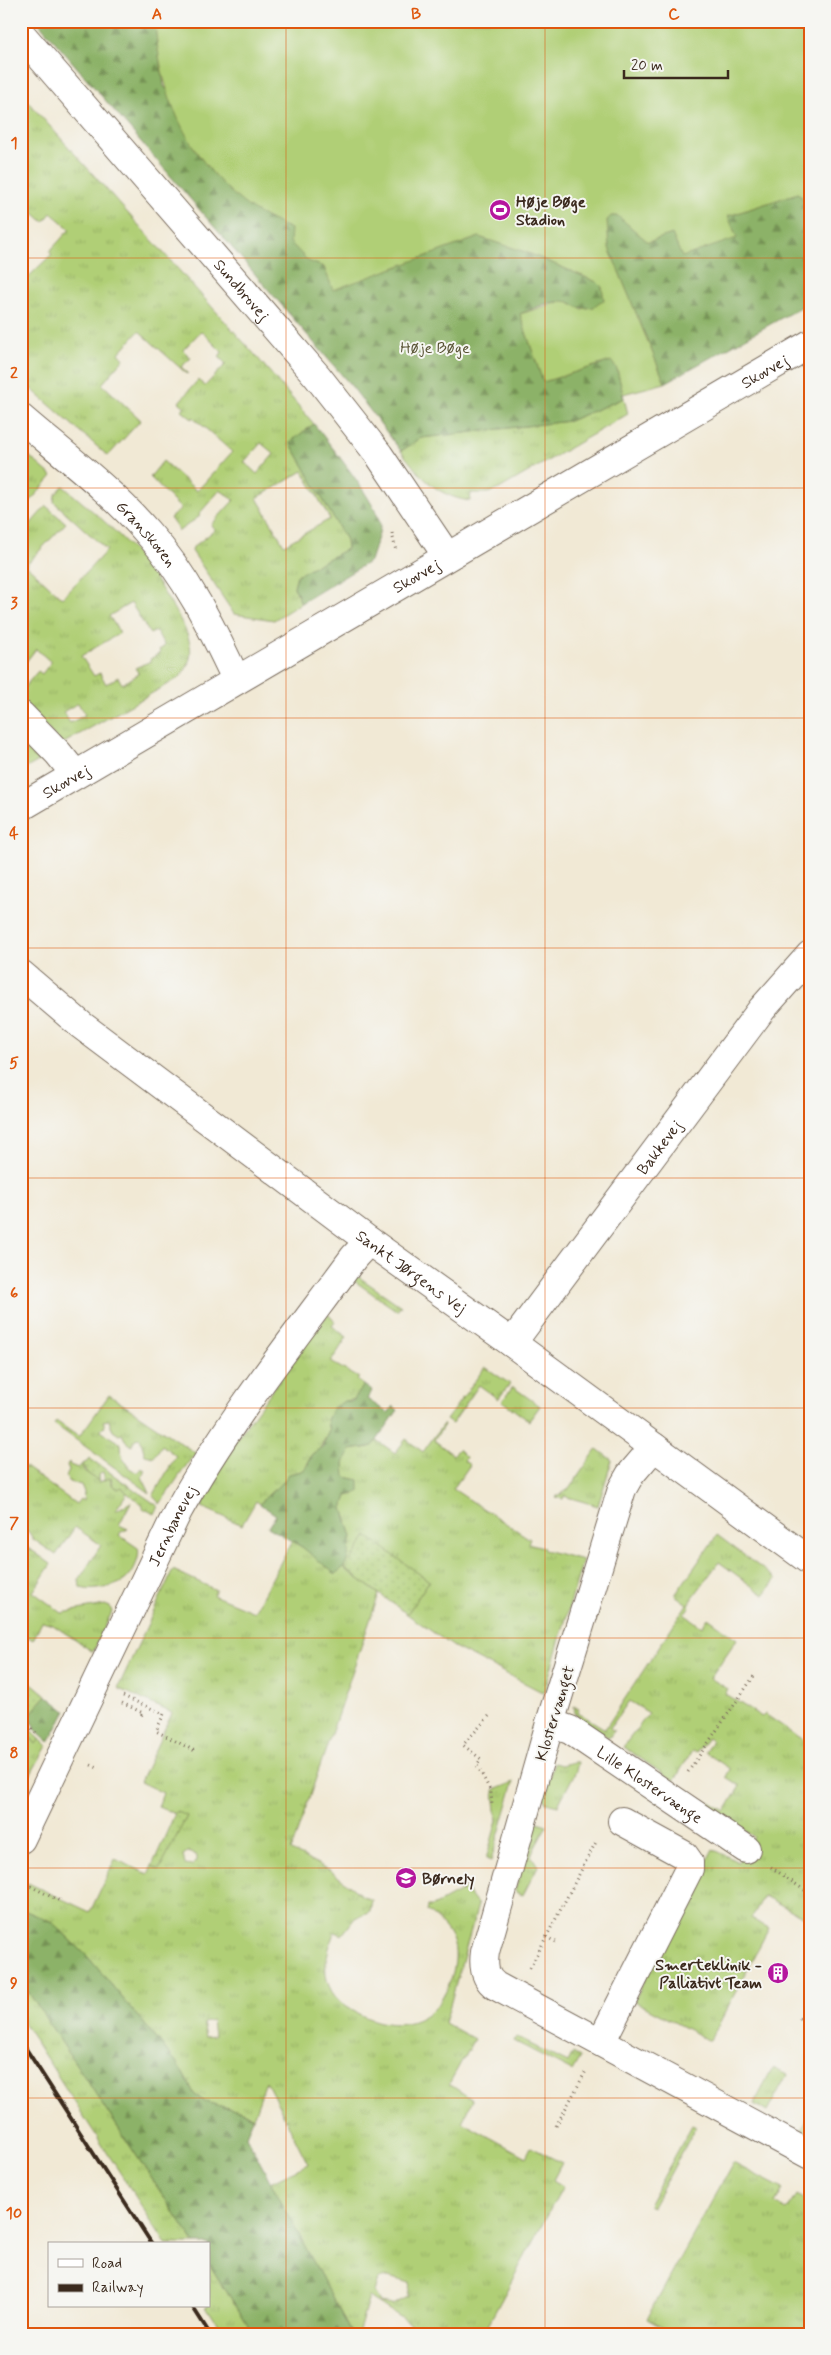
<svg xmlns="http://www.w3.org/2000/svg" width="831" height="2355" viewBox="0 0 831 2355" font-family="Mynerve,sans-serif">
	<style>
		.grass { fill: url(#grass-tufts); stroke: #767c4a; fill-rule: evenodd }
		.forest { fill: url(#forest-firs); stroke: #646e42 }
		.garden { fill: url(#garden-dots); stroke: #767c4a }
		.pitch { fill: #b0cf76; stroke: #767c4a }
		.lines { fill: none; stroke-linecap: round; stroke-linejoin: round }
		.minor-casing { stroke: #7b6d5e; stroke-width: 30 }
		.path { stroke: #7b6d5e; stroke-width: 3; stroke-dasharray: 1 4; stroke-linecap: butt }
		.minor { stroke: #fff; stroke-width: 28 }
		.rail { stroke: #3b2a1e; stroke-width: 4 }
		.grid { fill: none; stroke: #df570d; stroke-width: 1; stroke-opacity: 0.55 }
		.labels { text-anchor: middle; stroke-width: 4; stroke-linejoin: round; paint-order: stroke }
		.poi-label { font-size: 16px; font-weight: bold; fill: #3b2a1e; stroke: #f6f6f2; text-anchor: start }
		.street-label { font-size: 16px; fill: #3b2a1e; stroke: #f6f6f2 }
		.park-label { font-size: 16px; fill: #585334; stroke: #f6f6f2 }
		.neatline { fill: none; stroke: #df570d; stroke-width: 2 }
		.grid-label { font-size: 16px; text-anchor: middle; font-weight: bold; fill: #df570d }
	</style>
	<defs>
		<pattern id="grass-tufts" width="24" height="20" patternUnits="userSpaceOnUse" patternTransform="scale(1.25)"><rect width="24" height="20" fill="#b0cf76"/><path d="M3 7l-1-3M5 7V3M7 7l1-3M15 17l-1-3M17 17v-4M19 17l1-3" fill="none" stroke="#98b266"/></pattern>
		<pattern id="forest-firs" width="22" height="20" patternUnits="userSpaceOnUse" patternTransform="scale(1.25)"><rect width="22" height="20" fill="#8cb267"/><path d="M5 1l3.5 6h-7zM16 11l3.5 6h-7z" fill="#749154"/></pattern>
		<pattern id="garden-dots" width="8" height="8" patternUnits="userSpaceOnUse" patternTransform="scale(1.25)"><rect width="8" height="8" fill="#b0cf76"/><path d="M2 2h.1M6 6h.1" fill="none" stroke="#98b266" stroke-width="1.8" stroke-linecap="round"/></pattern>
	</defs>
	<rect width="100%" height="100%" fill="#f6f6f2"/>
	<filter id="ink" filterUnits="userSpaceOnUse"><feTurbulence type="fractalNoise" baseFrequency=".02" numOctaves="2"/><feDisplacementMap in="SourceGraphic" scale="10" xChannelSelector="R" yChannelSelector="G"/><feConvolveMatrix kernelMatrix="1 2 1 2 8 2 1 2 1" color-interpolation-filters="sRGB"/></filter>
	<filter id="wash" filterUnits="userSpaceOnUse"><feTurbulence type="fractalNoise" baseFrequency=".0096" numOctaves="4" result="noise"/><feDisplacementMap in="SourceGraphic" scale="20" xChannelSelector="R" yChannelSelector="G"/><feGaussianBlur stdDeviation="1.12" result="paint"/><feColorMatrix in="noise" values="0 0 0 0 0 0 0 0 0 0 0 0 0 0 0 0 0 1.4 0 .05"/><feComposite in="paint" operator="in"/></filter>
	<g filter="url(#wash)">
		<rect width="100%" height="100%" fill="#f1e9d5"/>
		<!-- grass -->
		<path class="grass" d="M21,94L256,356L314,424L290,442L346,540L347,549L297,575L294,587L301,603L274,620L234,614L192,551L193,547L215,530L211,525L234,500L220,490L199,514L200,516L179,531L170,518L181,509L150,477L163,461L197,491L232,452L193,417L192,419L181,410L185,407L179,402L198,380L205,386L226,364L219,357L222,352L201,331L183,350L191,358L181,367L188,373L187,374L139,331L119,353L124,359L102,384L141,420L108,456L21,380V284L52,254L49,252L70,229L51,213L44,222L21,202ZM261,443L274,454L257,474L244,462ZM303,471L330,519L284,545L257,498Z
			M624,398L628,414L499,489L488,493H471L470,501C436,496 421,477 401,451L421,438L569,421Z
			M21,449L52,476L21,512V494L25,490L21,487Z
			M63,486C86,506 112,526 133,550C148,567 160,586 172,606C186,629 202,654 179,678L62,744L21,701V691L38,671L42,674L51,662L36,649L21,668V523L27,528L46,506L66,523L26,565L62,598L107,550L54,502L55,495ZM131,603L150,634L156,631L165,646L159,650L160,653L150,659L151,661L135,668L139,674L122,684L118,677L106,684L100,673L94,676L81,656L120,633L109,616ZM78,703L85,715L70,723L63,712Z
			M21,729L42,755L39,761L21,771Z
			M356,1275L401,1306L397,1311L353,1280Z
			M328,1314L335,1322L332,1326L347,1337L331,1362L359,1378L357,1380L364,1385L355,1399L344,1401L327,1423L329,1431L319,1450L312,1454L306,1467L302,1471L289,1474C281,1486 269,1492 260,1504L256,1501L242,1525L202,1507L217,1470L232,1445Z
			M485,1367L510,1384L498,1399L479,1385L452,1424L446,1420Z
			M513,1387L540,1406L529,1421L502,1401Z
			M109,1395L197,1454L190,1460L160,1504L153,1496L176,1456L162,1445L154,1457L145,1455L140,1438L135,1439L132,1446L125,1440L122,1434L119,1435L113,1431L109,1420L103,1421L105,1426L101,1430L102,1432L121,1444C122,1453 120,1458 128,1464V1467L137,1473L141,1468L145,1470L142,1477L150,1493L54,1424L56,1421L79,1437Z
			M443,1424L444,1425L434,1440L453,1455L458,1449L466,1457L464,1461L470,1465L453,1489L530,1539L528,1543L543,1547L544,1550L583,1560L544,1693L454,1647L407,1614L429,1581L367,1537L345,1569L379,1594L291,1851L330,1870L361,1895L372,1900L370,1911L355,1918L342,1935L334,1932C329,1948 323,1964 327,1980C332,1997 342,2005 357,2013C401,2036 440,2022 453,1972C460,1943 450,1929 427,1911L428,1906H433L465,1889L478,1905L445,2023L474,2039L449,2084L473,2100L462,2122L526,2157L531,2147L562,2163L553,2180L563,2186L483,2334H427L369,2297L358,2334H352L270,2182L308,2164L266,2081L253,2118L243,2112L205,2102L195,2095L177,2063L88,1957L52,1922L21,1909V1892H24L28,1883L90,1912L115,1859L148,1874L152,1866L159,1869L187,1816L176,1812L175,1814L158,1807L163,1793L140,1782L172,1713L118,1688L173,1570L216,1590L213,1595L254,1612L292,1541L302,1547L352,1537L343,1508L347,1496L355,1494L356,1479L345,1477C341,1468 346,1458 350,1450L370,1447L376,1440L395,1453L406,1439L423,1452ZM189,1851L197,1856V1861L192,1866L185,1865L183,1855ZM212,2021L214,2036L206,2037L203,2023ZM388,2277L410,2283L408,2297L392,2305L381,2303L374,2292L378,2279Z
			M597,1449L612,1460L598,1506L564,1496L563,1499L556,1497L569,1489Z
			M69,1462L70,1465L78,1468L82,1464L84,1471L100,1482L110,1477L111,1484L122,1487L127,1493L115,1511L131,1502L119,1525L128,1529L121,1532L119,1535L138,1548C141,1558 132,1577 122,1582C113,1587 88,1593 80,1587L79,1580L101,1545L75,1527L56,1555L33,1539L29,1532L21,1527V1464L76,1504L80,1499L83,1501L84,1492L81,1485L70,1482L66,1477L69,1471L67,1465Z
			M717,1535L776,1579L764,1595L719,1562L688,1604L690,1606L684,1614L702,1627L708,1618L737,1639L710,1678L728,1689L725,1694L762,1717L765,1714L810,1745V1920L764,1896L751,1919L769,1928L710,2041L634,2001L713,1849L738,1862L754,1837L709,1804L710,1802L725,1811L740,1786L726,1777L730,1769L705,1752L712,1741L708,1738L696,1753L692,1751L674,1781L623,1747L649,1713L629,1701L610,1728L614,1731L609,1738L575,1714L574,1706L579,1708L577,1712L605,1729L687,1604L675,1595Z
			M21,1536L26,1546L51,1564L33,1592L62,1613L105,1605L110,1607L112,1612L93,1652L53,1625L42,1622L33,1640L23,1634L21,1637Z
			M21,1726L35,1743L40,1739L47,1746L21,1791Z
			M574,1762H578L576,1771L558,1805L546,1802L543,1798L554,1763L561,1765Z
			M514,1782L491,1861L486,1859L497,1821L494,1790Z
			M537,1822L547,1825L531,1855L538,1866L523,1895L517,1893L515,1890Z
			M21,1981L195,2244H166L21,2019Z
			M516,2037L568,2063L573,2053L580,2057L572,2071L514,2041Z
			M773,2068L787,2075L767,2112L754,2104Z
			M810,2114V2138L803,2134L802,2130Z
			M692,2125L696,2127L652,2207L648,2205Z
			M733,2163L783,2189L775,2204L787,2210L796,2195L810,2203V2334H674L647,2319Z
			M209,2264L254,2334H224L206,2306H209Z"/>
		<!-- forest -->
		<path class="forest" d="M37,21H155L157,43L164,86L267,217L291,229L308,261L324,267L333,289L479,237L526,252L597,282L602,287L604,300C587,318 576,302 557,302C547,302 530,310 520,314L543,382L611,361L618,363L617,369L624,398L569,421L421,438L401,451L353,388Z
			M798,193L810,206V302L665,383L609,248L607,220L611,216H618L648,242L672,234L683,257L728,216Z
			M314,424C327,441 382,508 380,527C379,538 373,550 370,561L301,603L294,587L297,575L347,549L346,540L290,442Z
			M364,1385L372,1391L367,1399L388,1413L393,1406L398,1410L373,1446L350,1450L349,1455L344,1461L345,1477L359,1480V1492L347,1496L343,1508L352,1537L347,1561L343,1568L335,1574L302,1547L268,1527L276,1515L260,1504C269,1492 281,1486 289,1474L302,1471L307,1467L312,1454L322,1447L329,1431L327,1420L332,1409L344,1401H353Z
			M46,1695L66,1711L49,1742L34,1728L35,1726L30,1718C32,1708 41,1704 46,1695Z
			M21,1909L52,1922L88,1957L177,2063L195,2095L205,2102L243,2112L253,2118L246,2136L352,2334H254L209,2264V2244H195L21,1981Z"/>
		<!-- garden -->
		<path class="garden" d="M89,1458L158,1506L154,1514L143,1508L142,1504L127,1493L122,1487L118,1489L113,1486L111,1478L105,1480L103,1472L99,1475L100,1482L87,1473L82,1464L87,1462Z
			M367,1536L429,1581L407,1614L345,1569Z
			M21,1674L46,1695C41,1704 32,1708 30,1718L32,1724L21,1715V1704L27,1705L28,1700L24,1698L25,1694L21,1689Z
			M21,1721L40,1739L36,1744L21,1726Z
			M176,1811L187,1816L159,1870L152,1866Z"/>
		<!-- pitch -->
		<path class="pitch" d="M155,21H810V206L798,193L728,216L737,238L682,257L672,234L648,242L618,216H611L607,220L609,248L665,383L623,394L617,369L611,361L543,382L520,314L562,301L569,302L581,309L594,307L604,300L602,287L597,282L526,252L479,237L333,290L324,267L308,261L290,242L291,229C274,221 255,213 241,201C186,155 159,92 155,21Z"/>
	</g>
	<g filter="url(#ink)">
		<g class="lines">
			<!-- minor casing -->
			<g class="minor-casing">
				<g id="minor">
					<path id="s1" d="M21,34L317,376L379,455L447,556"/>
					<path id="s2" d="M21,418C64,455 111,490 148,533C186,575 212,628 236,679"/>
					<path d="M21,715L58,753L75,774"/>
					<path id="s3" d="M21,807L810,344"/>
					<path id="s4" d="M21,974L81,1025L369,1241L512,1343L810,1561"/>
					<path id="s5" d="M512,1343L762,1009L810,955"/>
					<path d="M654,1447L630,1475L622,1489L550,1723L485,1952C483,1966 484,1978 496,1986L810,2155"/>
					<path id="s6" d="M550,1723L570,1730L746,1849"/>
					<path id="s7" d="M21,1839L178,1511C228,1421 293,1340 354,1257L369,1241"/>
					<path d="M601,2042L689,1869V1862L684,1855L622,1821"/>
				</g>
			</g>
			<!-- path -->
			<path class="path" d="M392,533L396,551
				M808,1674L810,1669
				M123,1696L164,1714L156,1731L195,1751
				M122,1703L143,1713L141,1716
				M489,1716L463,1745L481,1759L477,1765L491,1792L492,1805
				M21,1718L37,1734
				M91,1765L100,1769
				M688,1772L754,1676
				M771,1867L810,1894
				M21,1876L24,1883L60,1901L61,1899
				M463,1885L472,1875
				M805,1890L810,1885
				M546,1937L558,1943
				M530,1968L597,1840
				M799,2018L810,2023
				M556,2126L586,2071"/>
			<!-- minor -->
			<use href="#minor" class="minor"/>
			<!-- rail -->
			<path class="rail" d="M21,2041L152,2244
				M192,2306L210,2334"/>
		</g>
	</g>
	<!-- grid -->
	<path class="grid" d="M286,21V2334M545,21V2334M21,258H810M21,488H810M21,718H810M21,948H810M21,1178H810M21,1408H810M21,1638H810M21,1868H810M21,2098H810"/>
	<!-- icons -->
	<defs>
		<g id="stadium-disc" transform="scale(1.125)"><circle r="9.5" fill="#b5179e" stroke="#f6f6f2"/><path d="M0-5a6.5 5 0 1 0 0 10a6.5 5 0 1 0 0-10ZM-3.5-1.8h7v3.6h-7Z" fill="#fff"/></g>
		<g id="school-disc" transform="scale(1.125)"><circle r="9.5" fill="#b5179e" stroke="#f6f6f2"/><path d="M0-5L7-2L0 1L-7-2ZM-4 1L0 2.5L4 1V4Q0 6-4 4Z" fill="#fff"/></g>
		<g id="building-disc" transform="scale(1.125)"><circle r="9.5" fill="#b5179e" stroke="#f6f6f2"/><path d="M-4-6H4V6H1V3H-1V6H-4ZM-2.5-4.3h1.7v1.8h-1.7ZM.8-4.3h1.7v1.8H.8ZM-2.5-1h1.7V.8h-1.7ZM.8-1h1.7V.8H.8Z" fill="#fff"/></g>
	</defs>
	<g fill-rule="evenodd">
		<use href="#stadium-disc" x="500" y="210"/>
		<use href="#school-disc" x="406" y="1878"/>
		<use href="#building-disc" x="778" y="1973"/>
	</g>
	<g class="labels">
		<!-- poi labels -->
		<g class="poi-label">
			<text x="516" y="207">Høje Bøge<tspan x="516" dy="18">Stadion</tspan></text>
			<text x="422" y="1884">Børnely</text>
			<text x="762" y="1970" text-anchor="end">Smerteklinik -<tspan x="762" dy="18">Palliativt Team</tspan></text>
		</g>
		<!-- street labels -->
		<g class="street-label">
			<text dy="6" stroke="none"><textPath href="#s1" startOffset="338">Sundbrovej</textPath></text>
			<text dy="6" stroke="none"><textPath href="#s3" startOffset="862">Skovvej</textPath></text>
			<text dy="6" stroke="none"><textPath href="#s2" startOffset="171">Granskoven</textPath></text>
			<text dy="6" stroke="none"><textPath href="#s3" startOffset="458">Skovvej</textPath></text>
			<text dy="6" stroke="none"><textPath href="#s3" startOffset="52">Skovvej</textPath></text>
			<text dy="6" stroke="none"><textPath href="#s5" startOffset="245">Bakkevej</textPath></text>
			<text dy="6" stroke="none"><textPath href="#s4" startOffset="491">Sankt Jørgens Vej</textPath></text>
			<text dy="6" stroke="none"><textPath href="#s7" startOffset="348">Jernbanevej</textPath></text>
			<text transform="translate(554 1713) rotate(-73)" y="6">Klostervænget</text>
			<text dy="6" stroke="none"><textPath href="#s6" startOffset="118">Lille Klostervænge</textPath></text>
		</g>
		<!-- park labels -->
		<g class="park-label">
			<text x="435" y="353">Høje Bøge</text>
		</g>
	</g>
	<!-- margin -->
	<rect width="831" height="2355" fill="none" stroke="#f6f6f2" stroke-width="55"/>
	<!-- legend -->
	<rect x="48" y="2242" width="162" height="65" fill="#f6f6f2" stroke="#aba49d"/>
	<rect x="58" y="2259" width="25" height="8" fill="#ffffff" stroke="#aba49d"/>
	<text x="92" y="2268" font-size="15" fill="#3b2a1e">Road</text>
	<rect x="58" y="2284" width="25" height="8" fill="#3b2a1e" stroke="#aba49d"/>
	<text x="92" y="2292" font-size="15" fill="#3b2a1e">Railway</text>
	<!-- scale -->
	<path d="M624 70v8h104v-8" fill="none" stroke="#3b2a1e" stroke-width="2.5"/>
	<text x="631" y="70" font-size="15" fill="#3b2a1e" stroke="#f6f6f2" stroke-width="4" paint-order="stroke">20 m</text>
	<rect x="28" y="28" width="776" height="2300" class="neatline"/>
	<g class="grid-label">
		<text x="157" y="19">A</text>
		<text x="416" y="19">B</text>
		<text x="674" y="19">C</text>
		<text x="14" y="148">1</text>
		<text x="14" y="378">2</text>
		<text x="14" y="608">3</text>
		<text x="14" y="838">4</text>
		<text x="14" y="1068">5</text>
		<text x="14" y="1298">6</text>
		<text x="14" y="1528">7</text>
		<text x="14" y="1758">8</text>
		<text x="14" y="1988">9</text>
		<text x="14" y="2218">10</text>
	</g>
</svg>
